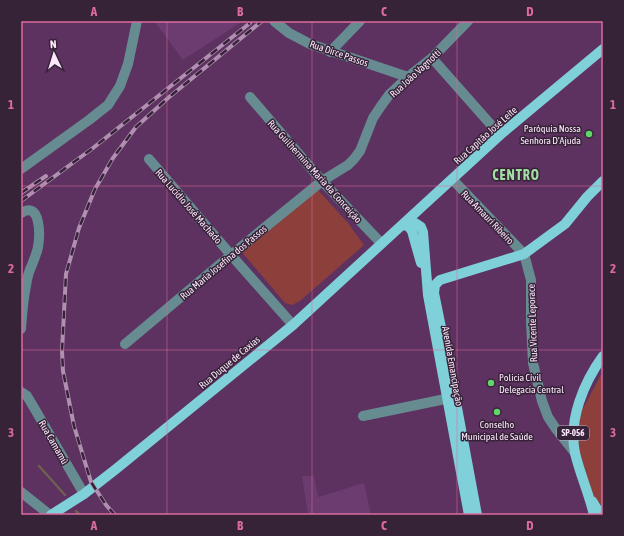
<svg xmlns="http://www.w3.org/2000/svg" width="624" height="536" viewBox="0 0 624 536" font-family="'Asap Condensed',sans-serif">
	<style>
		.built { fill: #6c3b6f }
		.green { fill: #8d403b }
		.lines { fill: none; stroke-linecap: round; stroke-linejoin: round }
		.stream { stroke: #6f5f52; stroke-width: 2.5 }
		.minor { stroke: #668b90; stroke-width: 10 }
		.major { stroke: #80d0d9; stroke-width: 10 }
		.rail-casing { stroke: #b08fb1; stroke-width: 4 }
		.rail { stroke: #372338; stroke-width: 2.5; stroke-dasharray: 8; stroke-linecap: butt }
		.grid { fill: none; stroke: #da6b9c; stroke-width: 1; stroke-opacity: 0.55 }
		.poi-dot { fill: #60d56a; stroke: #372338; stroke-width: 1.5 }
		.labels { text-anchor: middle; stroke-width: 3; stroke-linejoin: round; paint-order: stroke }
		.shield { fill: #372338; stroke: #c2acc2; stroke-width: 1 }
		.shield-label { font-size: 9px; font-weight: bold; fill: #fde7fd }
		.street-label { font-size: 10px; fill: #fde7fd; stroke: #372338 }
		.poi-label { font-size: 10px; fill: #fde7fd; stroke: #372338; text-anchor: end }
		.district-label { font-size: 14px; font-weight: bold; letter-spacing: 1px; fill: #a2dda4; stroke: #372338 }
		.neatline { fill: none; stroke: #da6b9c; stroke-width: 1.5 }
		.grid-label { font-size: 13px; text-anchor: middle; font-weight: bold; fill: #da6b9c }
	</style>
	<rect width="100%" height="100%" fill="#5d3160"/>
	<!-- built -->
	<path class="built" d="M154,21H243L183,60Z
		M302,476H314L318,497L364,483L371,515H308Z"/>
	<!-- green -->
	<path class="green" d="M318,190L348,223L364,245L300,301L292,305L285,303L241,251Z
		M603,371V507L593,497L576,439L581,412Z"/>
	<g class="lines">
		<!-- stream -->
		<path class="stream" d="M39,466L65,495
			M76,511L80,515"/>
		<!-- minor -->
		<path class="minor" d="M274,21L289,33L310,44L408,77
			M330,52L360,21
			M432,58L500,135
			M250,97L322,181L381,243
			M149,159L231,255L293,325
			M21,169L89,120L108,105L120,86L128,64L137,21
			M453,180L524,254L531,280V322L533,363L542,401L548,417L556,429L575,453
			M21,213C41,200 40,236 38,247C37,253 34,259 32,265C29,271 27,278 26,286C23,300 22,315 21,329
			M125,344L231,255L322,181L348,165L354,159L360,151L373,118L381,106L389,95L408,77L432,58L468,21
			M21,392L27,396L33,406L84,494
			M363,416L455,397
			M21,492L50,515"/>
		<!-- major -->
		<path class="major" d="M415,223L421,227L423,232L428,295L469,515
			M402,225L408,226L412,231L421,263
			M592,501L597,509L603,514
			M51,515L84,494L116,469L293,325L500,135L603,49
			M477,515L455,397L434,293L435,285L440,280L524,254L565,224L587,197L603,181
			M594,515C589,494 580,474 575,453C568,420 584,382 603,356"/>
		<!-- rail casing -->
		<g class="rail-casing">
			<path id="rail" d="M21,193L46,176
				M21,201L93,148L250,23
				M115,515L106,505L91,482L74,426L63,371L62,351L66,274L79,228L95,189L113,158L136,127L168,98L262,21"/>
		</g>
		<!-- rail -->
		<use href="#rail" class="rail"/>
	</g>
	<!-- grid -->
	<path class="grid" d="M167,21V515M312,21V515M457,21V515M21,186H603M21,350H603"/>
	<!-- markers -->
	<g class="poi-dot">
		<circle cx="589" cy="134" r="4"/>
		<circle cx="491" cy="383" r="4"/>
		<circle cx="497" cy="412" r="4"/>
	</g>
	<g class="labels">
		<!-- shield labels -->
		<rect class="shield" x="557" y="426" width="32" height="14" rx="3"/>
		<g class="shield-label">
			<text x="573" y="436">SP-056</text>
		</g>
		<!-- street labels -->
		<g class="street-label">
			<text transform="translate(339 53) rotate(19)" y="4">Rua Dirce Passos</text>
			<text transform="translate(415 73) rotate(-43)" y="4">Rua João Vagnotti</text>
			<text transform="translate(485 135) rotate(-42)" y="4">Rua Capitão José Leite</text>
			<text transform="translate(315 171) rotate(48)" y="4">Rua Guilhermina Maria da Conceição</text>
			<text transform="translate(189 206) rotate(49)" y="4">Rua Lucídio José Machado</text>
			<text transform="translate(488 217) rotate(46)" y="4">Rua Amauri Ribeiro</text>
			<text transform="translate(223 262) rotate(-40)" y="4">Rua Maria Josefina dos Passos</text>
			<text transform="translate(532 323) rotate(-92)" y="4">Rua Vicente Leporace</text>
			<text transform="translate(229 362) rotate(-40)" y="4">Rua Duque de Caxias</text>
			<text transform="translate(453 366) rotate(80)" y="4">Avenida Emancipação</text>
			<text transform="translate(54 442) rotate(60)" y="4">Rua Camamú</text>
		</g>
		<!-- poi labels -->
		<g class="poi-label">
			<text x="581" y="132">Paróquia Nossa<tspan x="581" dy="12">Senhora D'Ajuda</tspan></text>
			<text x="499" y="381" text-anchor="start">Policia Cívil<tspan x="499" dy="12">Delegacia Central</tspan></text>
			<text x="497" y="428" text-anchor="middle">Conselho<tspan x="497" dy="12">Municipal de Saúde</tspan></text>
		</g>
		<!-- district labels -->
		<g class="district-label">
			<text x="516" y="180">CENTRO</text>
		</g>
	</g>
	<!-- border -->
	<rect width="624" height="536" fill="none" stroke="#372338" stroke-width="44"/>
	<!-- north arrow -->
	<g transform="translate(54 54) rotate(356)" stroke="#372338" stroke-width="3" paint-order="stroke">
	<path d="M0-3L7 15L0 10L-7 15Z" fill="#fde7fd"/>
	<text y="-6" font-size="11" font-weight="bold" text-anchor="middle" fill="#fde7fd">N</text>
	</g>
	<rect x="22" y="22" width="580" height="492" class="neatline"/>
	<g class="grid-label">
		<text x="94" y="16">A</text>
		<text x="240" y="16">B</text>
		<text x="384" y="16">C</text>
		<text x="530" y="16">D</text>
		<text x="11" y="109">1</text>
		<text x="613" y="109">1</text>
		<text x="11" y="273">2</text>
		<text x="613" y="273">2</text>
		<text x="11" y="437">3</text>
		<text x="613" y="437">3</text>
		<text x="94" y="530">A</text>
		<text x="240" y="530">B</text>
		<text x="384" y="530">C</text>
		<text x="530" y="530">D</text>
	</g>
</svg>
